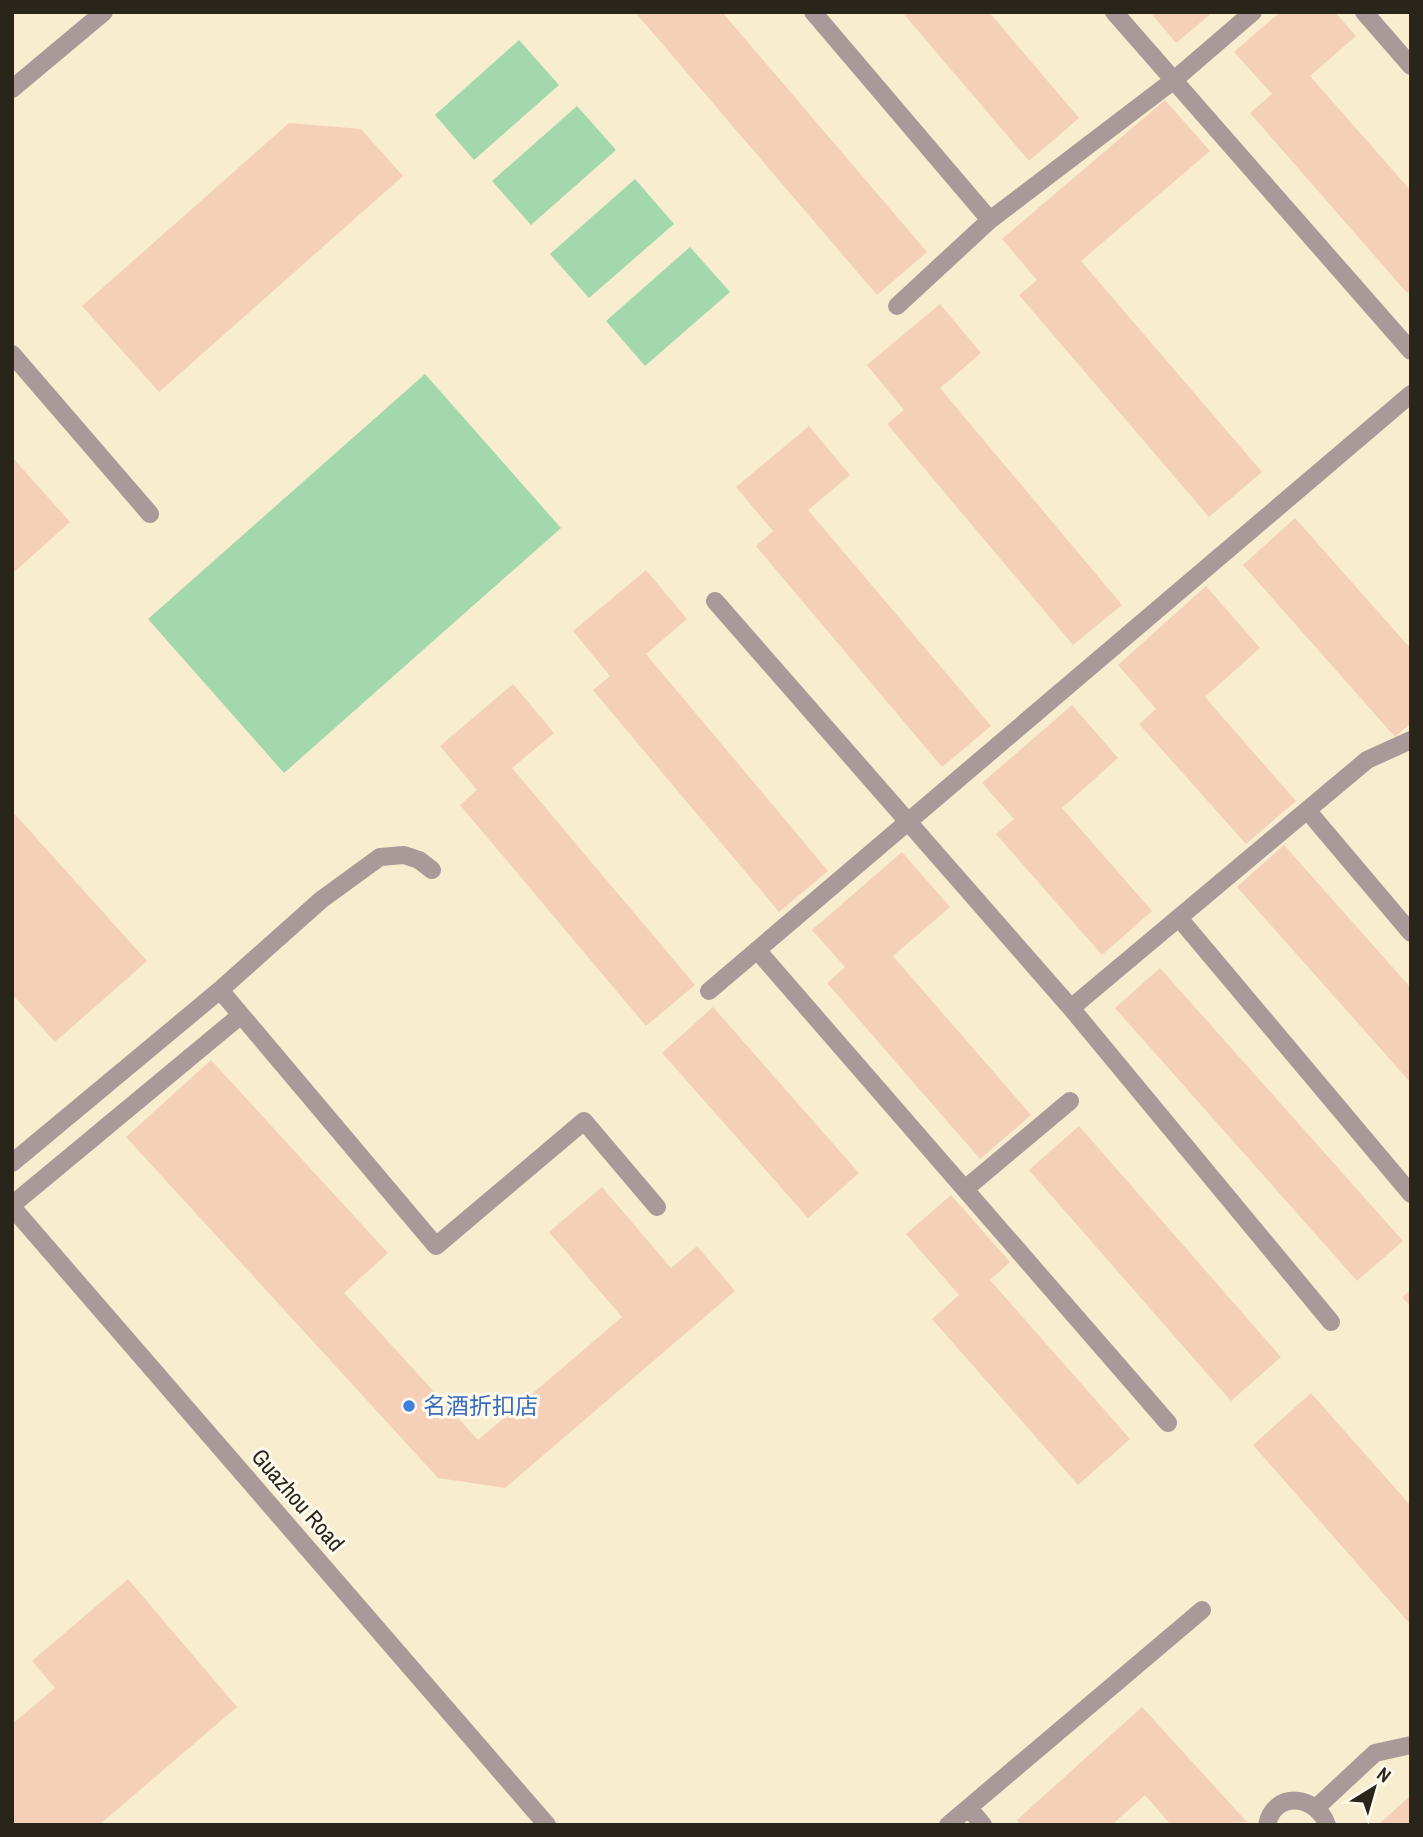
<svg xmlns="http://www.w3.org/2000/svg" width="1423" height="1837" viewBox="0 0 1423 1837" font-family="'Archivo Narrow','Noto Sans SC',sans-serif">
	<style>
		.grass { fill: #a3d8ad }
		.building { fill: #f4d0b9 }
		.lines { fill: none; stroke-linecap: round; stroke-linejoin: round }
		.minor { stroke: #a99998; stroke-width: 18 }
		.shop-dot { fill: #3f7fe0; stroke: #fffaee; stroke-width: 2.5 }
		.labels { text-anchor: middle; stroke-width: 6; stroke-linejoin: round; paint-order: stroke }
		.shop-label { font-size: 23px; fill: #366cbe; stroke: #fffaee; text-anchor: start }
		.street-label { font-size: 23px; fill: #2a251a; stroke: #fffaee }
	</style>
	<rect width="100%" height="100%" fill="#f8edcf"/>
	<!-- grass -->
	<path class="grass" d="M519,40L559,85L474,160L435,115Z
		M577,106L616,150L531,225L492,181Z
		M635,179L674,224L589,298L550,254Z
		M690,247L730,292L645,366L606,321Z
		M425,374L561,528L284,773L148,619Z"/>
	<!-- building -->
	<path class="building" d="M635,12H722L927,252L877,295Z
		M902,12H989L1079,118L1029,161Z
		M1150,12H1213L1176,43Z
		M1280,12H1335L1356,36L1310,76L1411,191V290L1407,293L1250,113L1272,94L1234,52Z
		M1165,100L1210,151L1081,261L1262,472L1209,517L1019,295L1037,280L1002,239Z
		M289,123L361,129L403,176L159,392L82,306Z
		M940,304L981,353L940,388L1122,605L1073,645L887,424L904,410L867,365Z
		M809,426L850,475L808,510L991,726L942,767L756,546L773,531L736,487Z
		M12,457L70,522L12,574Z
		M1295,518L1411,649V723L1395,737L1243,565Z
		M646,570L687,619L646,654L828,871L779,912L593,690L610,676L573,631Z
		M1206,586L1260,648L1205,697L1296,801L1246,844L1139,724L1156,709L1118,665Z
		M513,684L554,733L512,768L695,985L646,1026L460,805L477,790L440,746Z
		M1072,705L1118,758L1062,808L1152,911L1102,955L996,834L1014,819L982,783Z
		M12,811L147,961L55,1042L12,994Z
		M1284,845L1411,988V1083L1237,887Z
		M902,852L950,907L893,956L1031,1115L980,1159L827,983L845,967L812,930Z
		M1160,968L1403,1241L1357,1281L1115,1008Z
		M713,1007L859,1173L808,1218L662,1053Z
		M211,1060L388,1253L344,1293L478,1440L622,1317L549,1232L602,1187L671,1268L697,1246L735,1291L505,1488L438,1478L126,1137Z
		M1079,1126L1281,1357L1231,1401L1029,1170Z
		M951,1195L1010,1262L990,1280L1130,1439L1078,1485L932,1319L959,1295L906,1234Z
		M1411,1290V1307L1402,1297Z
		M1311,1393L1411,1506V1625L1253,1445Z
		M128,1579L237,1707L99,1825H12V1724L55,1688L32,1661Z
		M1142,1707L1247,1822L1171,1825L1145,1795L1112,1825H1021L1017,1820Z
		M1411,1795V1825H1378Z"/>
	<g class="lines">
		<!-- minor -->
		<path class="minor" d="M813,12L990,220
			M1114,12L1411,351
			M1364,12L1411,66
			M12,89L104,12
			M897,306L990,220L1174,80L1253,12
			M12,354L150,514
			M715,601L1071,1008L1331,1322
			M1307,810L1411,933
			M1179,918L1411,1194
			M757,950L1168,1423
			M220,990L436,1246L584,1121L657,1207
			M709,991L1411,394
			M1071,1008L1367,760L1411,740
			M12,1163L220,990L321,900L380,857L404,855L419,860L432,870
			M965,1189L1070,1101
			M12,1205L241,1015
			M12,1207L547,1825
			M1317,1807L1375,1753L1411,1745
			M969,1808L983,1825
			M948,1825L1202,1610
			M1267,1825C1274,1790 1317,1795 1327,1825"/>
	</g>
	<!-- markers -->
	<circle class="shop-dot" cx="409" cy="1406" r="7"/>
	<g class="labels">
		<!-- shop labels -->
		<g class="shop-label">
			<text x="423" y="1414">名酒折扣店</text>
		</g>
		<!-- street labels -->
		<g class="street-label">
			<text transform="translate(298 1500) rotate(49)" y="8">Guazhou Road</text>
		</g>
	</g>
	<!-- border -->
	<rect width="1423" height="1837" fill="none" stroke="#2a251a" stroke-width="28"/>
	<!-- north arrow -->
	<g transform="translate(1374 1788) rotate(37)" stroke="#fffaee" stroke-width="5" paint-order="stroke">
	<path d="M0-5L12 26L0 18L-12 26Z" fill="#2a251a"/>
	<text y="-10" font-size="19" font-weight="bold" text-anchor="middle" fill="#2a251a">N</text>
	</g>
</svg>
